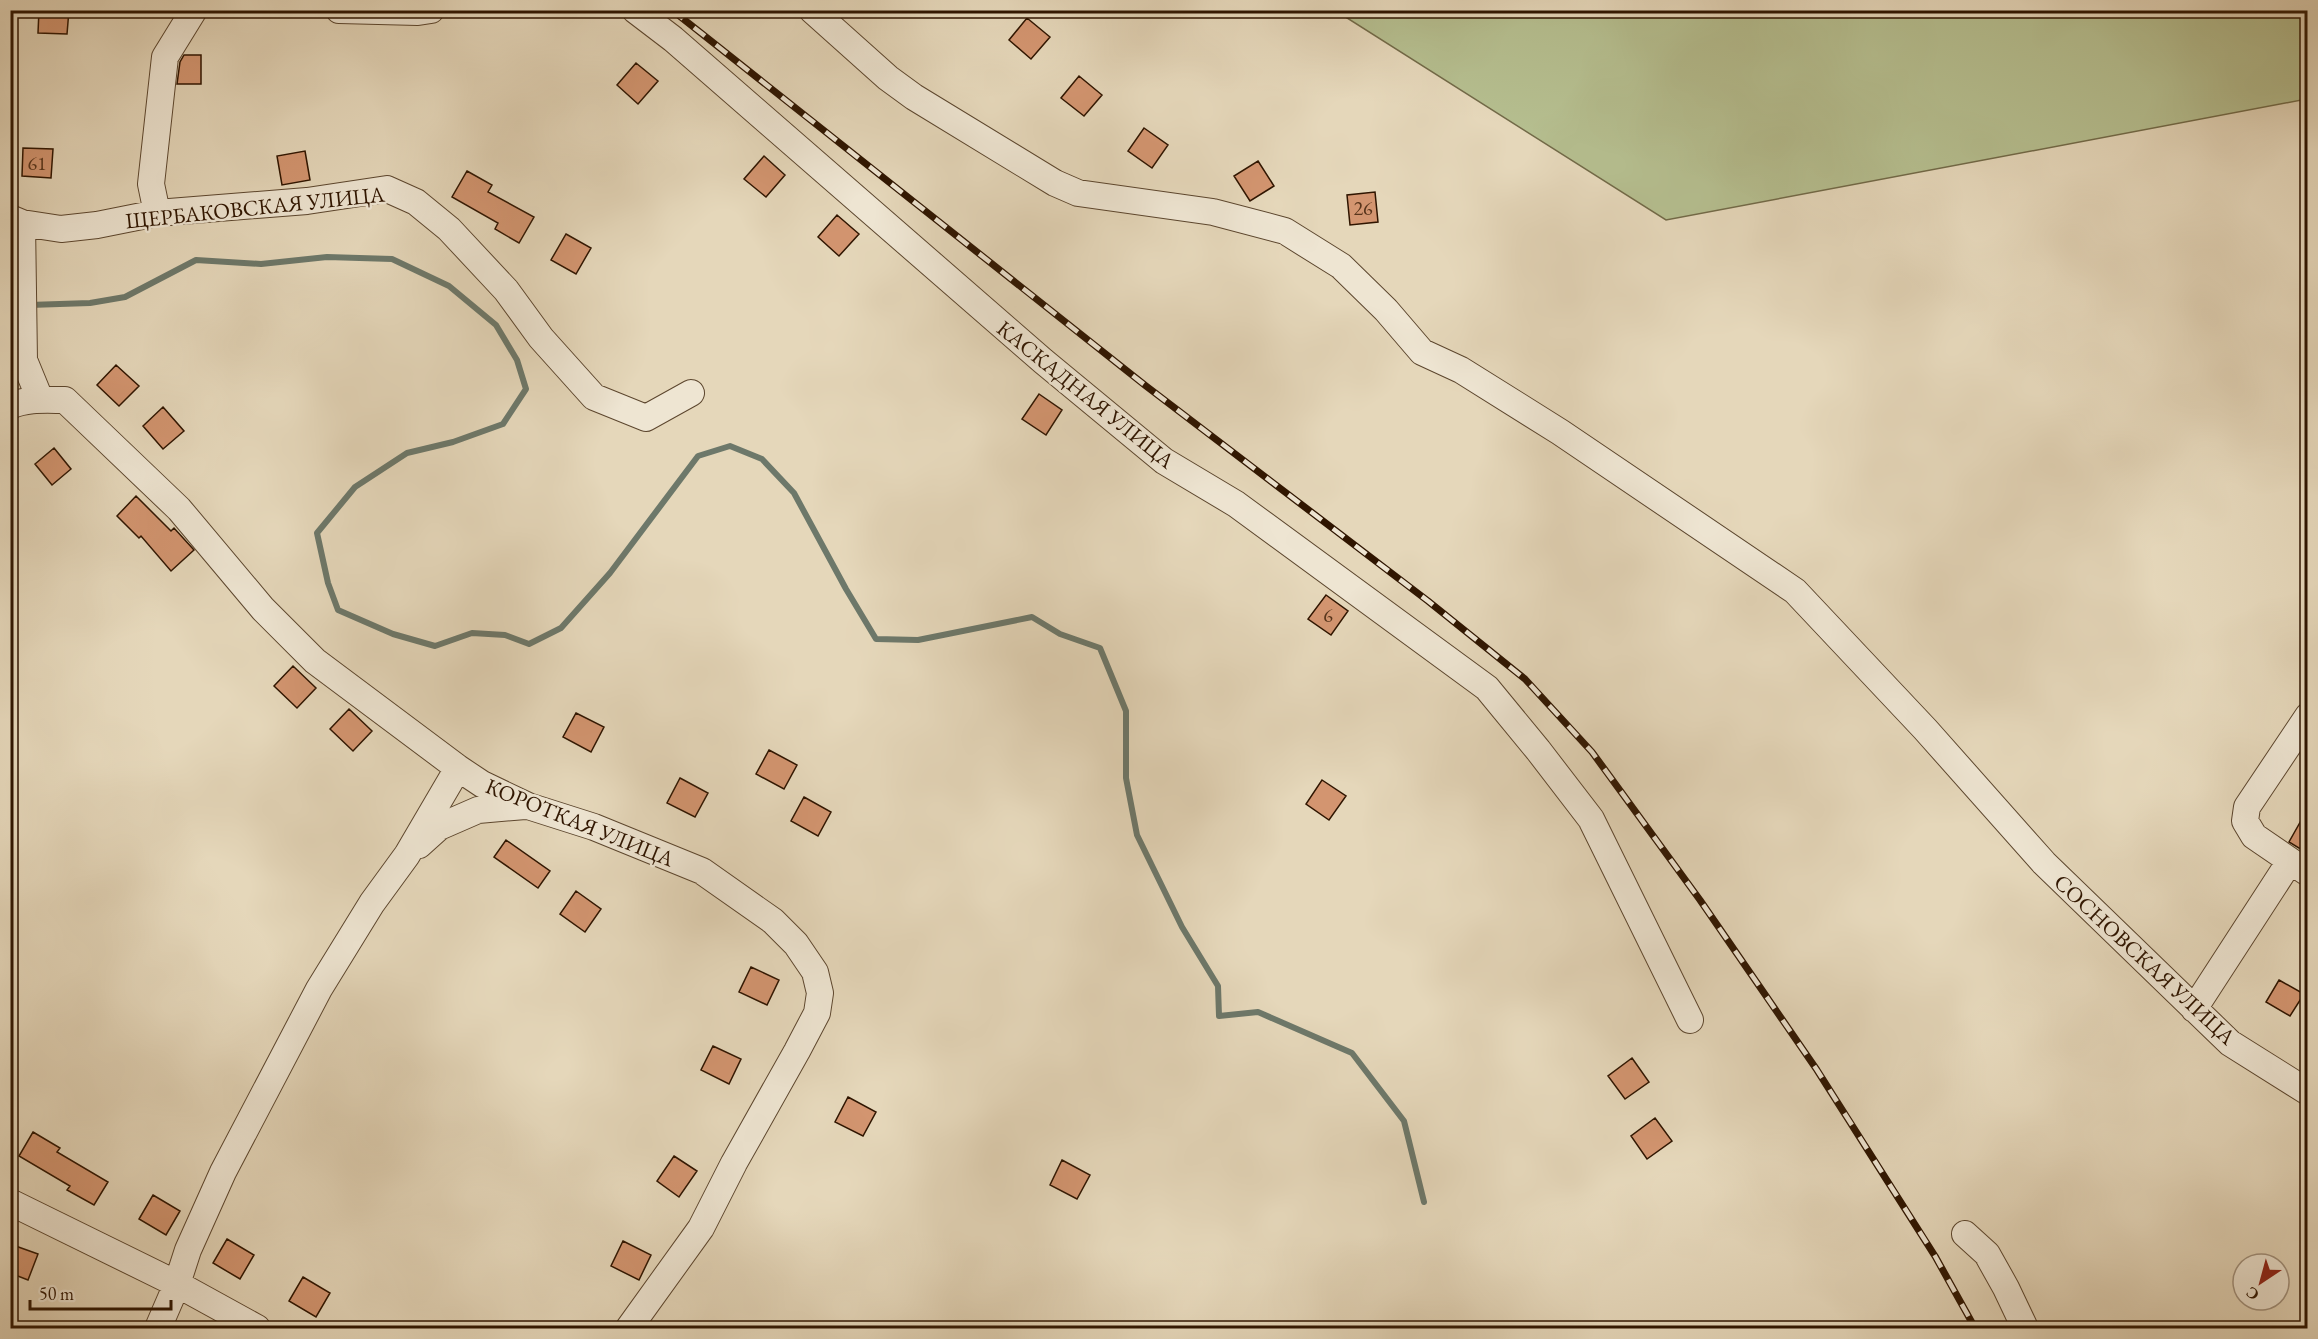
<svg xmlns="http://www.w3.org/2000/svg" width="2318" height="1339" viewBox="0 0 2318 1339" font-family="'EB Garamond',serif">
	<style>
		.green { fill: #b5be8f; stroke: #726a48; stroke-width: 1.5 }
		.lines { fill: none; stroke-linecap: round; stroke-linejoin: round }
		.stream { stroke: #6d786a; stroke-width: 6 }
		.building { fill: #d39570; stroke: #2f1500; stroke-width: 1.5 }
		.minor-casing { stroke: #5c462e; stroke-width: 28 }
		.minor { stroke: #eee5d2; stroke-width: 26 }
		.rail-casing { stroke: #2f1500; stroke-width: 7 }
		.rail { stroke: #eee5d2; stroke-width: 4.5; stroke-dasharray: 14; stroke-linecap: butt }
		.labels { text-anchor: middle; stroke-width: 5; stroke-linejoin: round; paint-order: stroke }
		.number-label { font-size: 20px; fill: #58351c }
		.street-label { font-size: 22px; fill: #2f1500; stroke: #eee5d2 }
	</style>
	<rect width="100%" height="100%" fill="#e5d7ba"/>
	<filter id="stains"><feTurbulence type="fractalNoise" baseFrequency=".00333" numOctaves="4"/><feColorMatrix values="0 0 0 0 .2 0 0 0 0 .09 0 0 0 0 .02 0 0 0 .5 -.17"/></filter>
	<radialGradient id="worn" r=".72"><stop offset=".6" stop-color="#630" stop-opacity="0"/><stop offset="1" stop-color="#630" stop-opacity=".3"/></radialGradient>
	<!-- green -->
	<path class="green" d="M1336,11H2307V99L1666,220Z"/>
	<g class="lines">
		<!-- stream -->
		<path class="stream" d="M29,305L90,303L125,297L196,260L261,264L327,257L392,259L449,286L496,325L517,360L526,389L503,424L453,442L407,453L355,487L317,533L328,583L338,610L393,634L435,646L472,633L505,635L529,644L561,628L610,573L698,456L730,446L762,459L794,493L846,589L876,639L918,640L1032,617L1060,634L1100,648L1126,711V778L1137,835L1182,927L1218,986L1219,1016L1258,1012L1352,1053L1404,1121L1424,1202"/>
	</g>
	<!-- building -->
	<path class="building" d="M39,10H69L67,34L38,33Z
		M1027,18L1050,37L1031,59L1009,40Z
		M184,55H201V84H177L180,62Z
		M636,63L658,81L638,104L617,85Z
		M1079,76L1102,95L1084,116L1061,98Z
		M1144,128L1168,145L1152,168L1128,151Z
		M23,148L53,149L51,178L22,176Z
		M305,151L310,180L282,185L277,156Z
		M764,156L785,175L766,197L744,179Z
		M1258,161L1274,186L1250,201L1234,176Z
		M467,171L492,185L488,192L534,217L519,243L495,229L498,223L452,197Z
		M1375,192L1378,222L1350,225L1347,195Z
		M837,215L859,234L839,256L818,237Z
		M566,234L591,248L576,274L551,260Z
		M116,365L139,386L119,406L97,385Z
		M1039,394L1062,410L1046,435L1022,419Z
		M163,407L184,431L163,449L143,426Z
		M54,448L71,469L52,485L35,464Z
		M136,496L171,531L174,528L194,550L171,571L141,536L139,538L117,516Z
		M1326,595L1348,611L1331,635L1308,619Z
		M293,666L316,688L297,708L274,686Z
		M349,709L372,731L353,751L330,729Z
		M576,713L604,727L591,752L563,737Z
		M769,750L797,765L784,789L756,774Z
		M680,778L708,793L695,817L667,803Z
		M1322,780L1346,796L1329,820L1306,804Z
		M804,797L831,812L818,836L791,821Z
		M2307,810V853L2289,842Z
		M506,840L550,871L538,888L494,857Z
		M576,891L601,909L585,932L560,914Z
		M751,967L779,980L767,1005L739,992Z
		M2279,980L2304,994L2290,1016L2266,1002Z
		M713,1046L741,1059L729,1084L701,1070Z
		M1632,1058L1649,1082L1625,1099L1608,1076Z
		M848,1097L876,1112L863,1136L835,1122Z
		M1655,1118L1672,1141L1647,1159L1631,1136Z
		M33,1132L60,1148L57,1152L108,1182L94,1205L67,1190L70,1186L19,1156Z
		M674,1156L697,1171L679,1197L657,1181Z
		M1062,1160L1090,1175L1077,1199L1050,1185Z
		M153,1195L180,1211L166,1235L139,1219Z
		M227,1239L254,1255L240,1279L213,1263Z
		M623,1241L651,1255L639,1280L611,1266Z
		M10,1244L38,1254L28,1280L10,1273Z
		M303,1277L330,1293L316,1317L289,1301Z"/>
	<g class="lines">
		<!-- minor casing -->
		<g class="minor-casing">
			<path id="minor" d="M339,10L418,12L431,10
				M635,10L673,39L1043,361L1164,461L1236,504L1487,688L1538,750L1591,819L1690,1020
				M812,10L888,78L914,97L1055,183L1078,193L1213,212L1285,231L1341,266L1386,310L1422,352L1461,370L1560,432L1795,591L1925,729L2044,863L2230,1043L2308,1092
				M157,213L151,184L165,57L194,10
				M10,218L22,223L61,229L97,225L157,213L307,201L387,189L416,202L449,229L506,290L541,338L594,397L646,418L691,393
				M22,223L24,360L40,399
				M10,406C27,398 47,400 65,400L179,509L263,609L315,661L458,768L482,784L528,806L594,827L702,871L773,921L796,944L815,972L820,993L817,1013L797,1051L734,1163L701,1228L629,1328
				M2308,716L2247,807L2245,821L2254,836L2308,873
				M419,845L439,827L478,810L525,806
				M2194,1009L2290,861
				M10,1202L177,1284L257,1328
				M1965,1234L1987,1254L2006,1288L2025,1328
				M158,1328L177,1284L188,1250L223,1172L319,989L372,903L407,855L458,768"/>
		</g>
		<!-- minor -->
		<use href="#minor" class="minor"/>
		<!-- rail casing -->
		<g class="rail-casing">
			<path id="rail" d="M672,10L1146,386L1428,601L1525,679L1592,752L1700,900L1817,1070L1935,1256L1975,1328"/>
		</g>
		<!-- rail -->
		<use href="#rail" class="rail"/>
	</g>
	<g class="labels">
		<!-- number labels -->
		<g class="number-label">
			<text x="37" y="170">61</text>
			<text x="1363" y="215">26</text>
			<text x="1328" y="622">6</text>
		</g>
		<!-- street labels -->
		<g class="street-label">
			<text transform="translate(255 207) rotate(-6)" y="8">ЩЕРБАКОВСКАЯ УЛИЦА</text>
			<text transform="translate(1086 394) rotate(39)" y="8">КАСКАДНАЯ УЛИЦА</text>
			<text transform="translate(580 822) rotate(22)" y="8">КОРОТКАЯ УЛИЦА</text>
			<text transform="translate(2145 959) rotate(43)" y="8">СОСНОВСКАЯ УЛИЦА</text>
		</g>
	</g>
	<!-- margin -->
	<rect width="2318" height="1339" fill="none" stroke="#e5d7ba" stroke-width="36"/>
	<rect x="12" y="12" width="2294" height="1315" fill="none" stroke="#2f1500" stroke-width="3"/>
	<rect x="18" y="18" width="2282" height="1303" fill="none" stroke="#2f1500" stroke-width="1.5"/>
	<!-- north arrow -->
	<g transform="translate(2261 1282) rotate(216)"><circle r="28" fill="#eee5d2" stroke="#a2927e" stroke-width="1.5"/>
	<path d="M0-4.5L10 22L0 15L-10 22Z" fill="#8f2418"/>
	<text y="-9" font-size="16" font-weight="bold" text-anchor="middle" fill="#2f1500">С</text>
	</g>
	<!-- scale -->
	<path d="M30 1300v9h141v-9" fill="none" stroke="#2f1500" stroke-width="3"/>
	<text x="39" y="1300" font-size="18" fill="#2f1500" stroke="#eee5d2" stroke-width="4.5" paint-order="stroke">50 m</text>
	<rect width="100%" height="100%" filter="url(#stains)"/>
	<rect width="100%" height="100%" fill="url(#worn)"/>
</svg>
